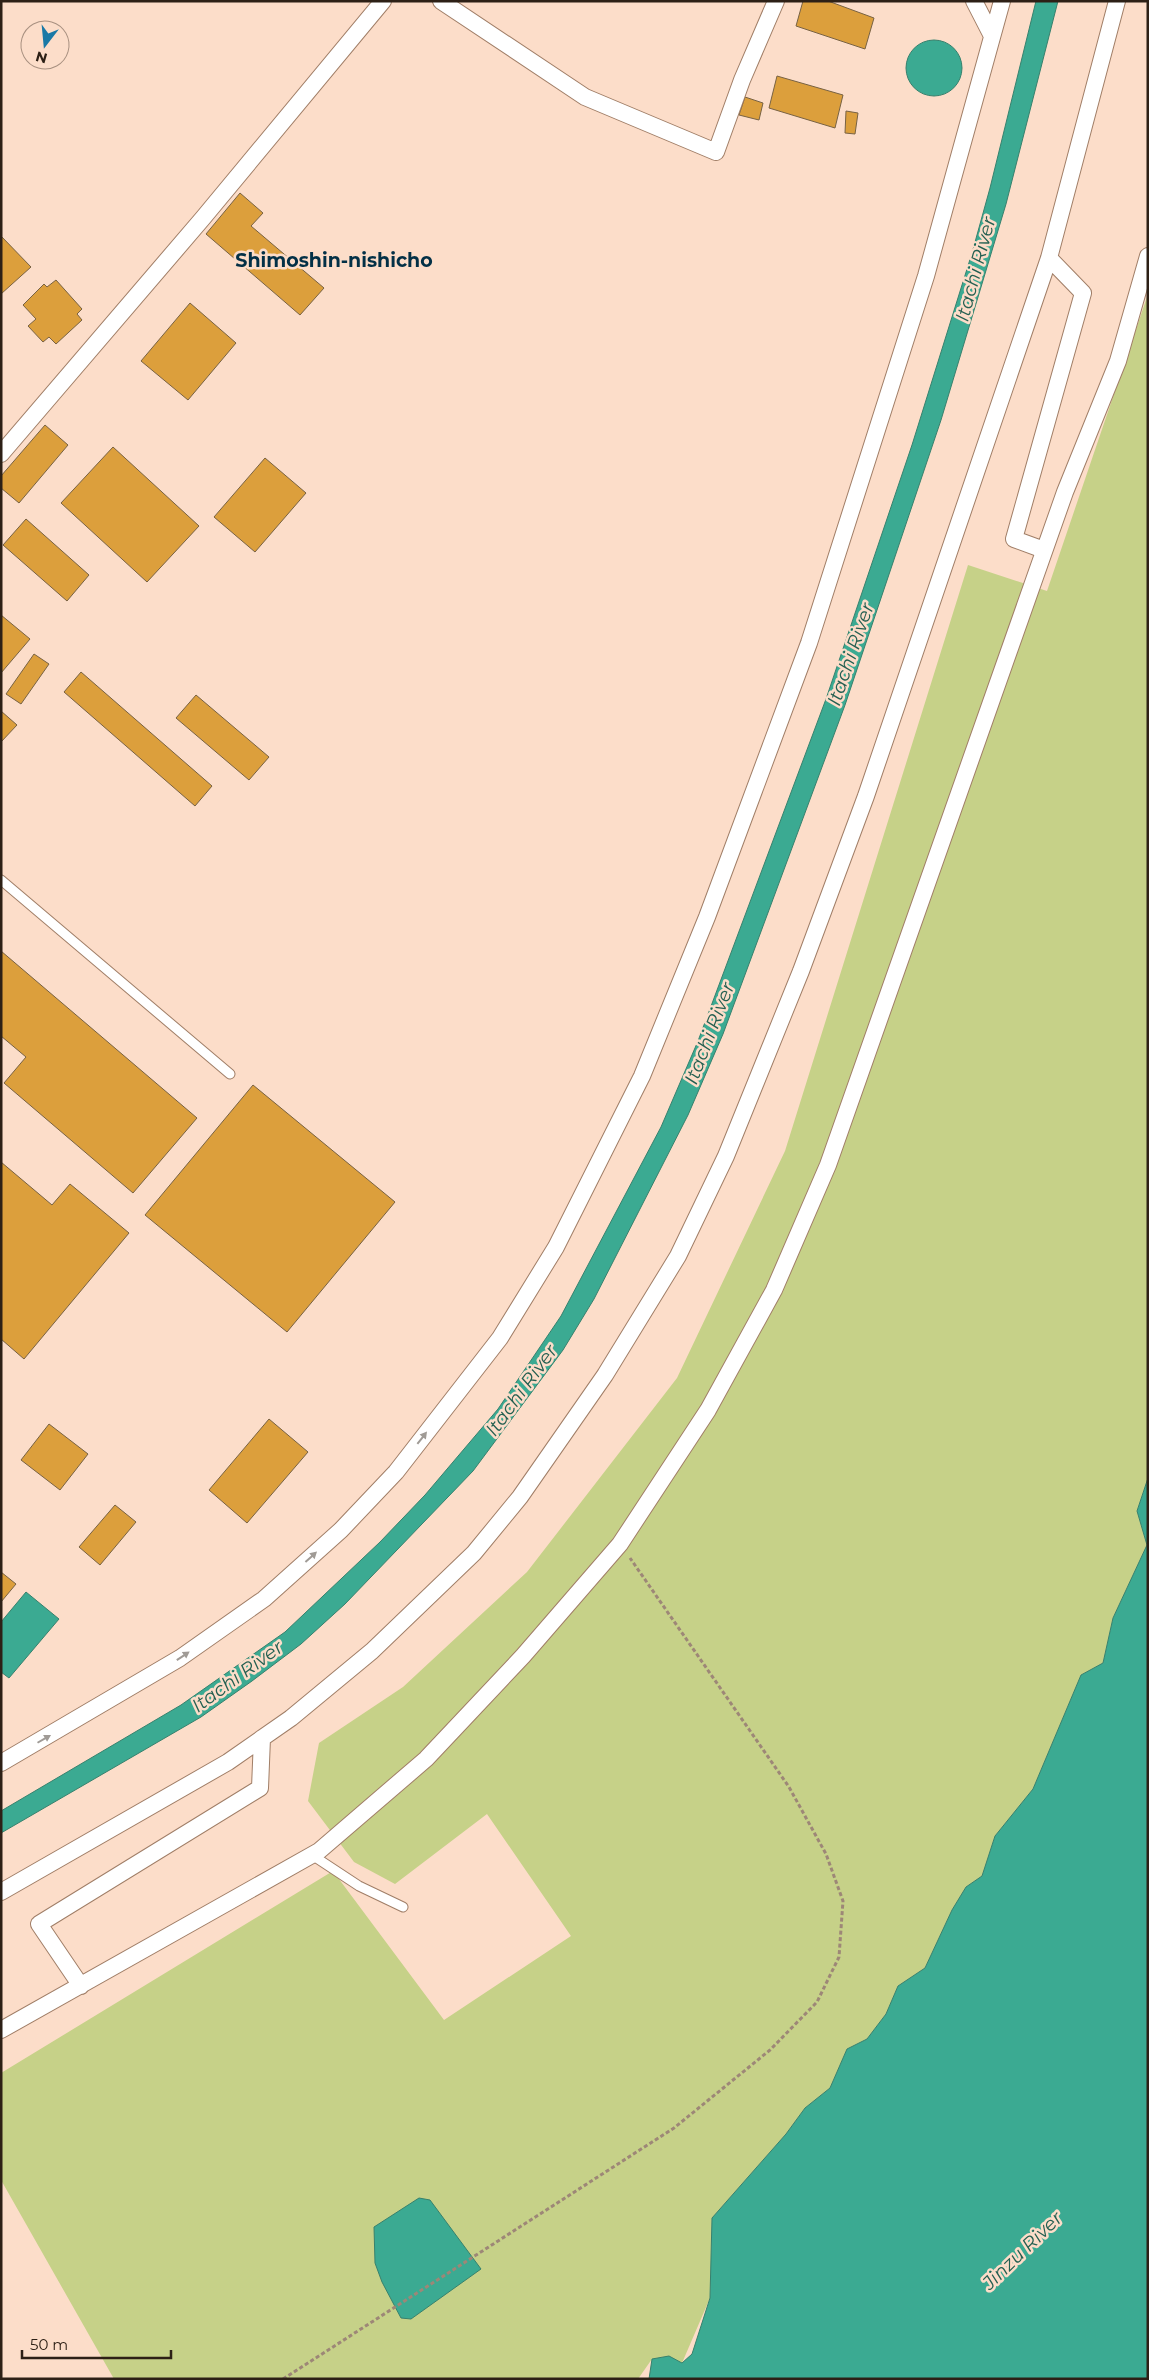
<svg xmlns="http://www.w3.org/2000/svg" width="1149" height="2380" viewBox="0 0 1149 2380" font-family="Montserrat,sans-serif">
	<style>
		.green { fill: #c6d188 }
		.water { fill: #3baa92; stroke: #37816d }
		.building { fill: #dc9f3c; stroke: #786243 }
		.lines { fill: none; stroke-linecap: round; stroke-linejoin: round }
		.service-casing { stroke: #a07e67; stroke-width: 11 }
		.minor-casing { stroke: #a07e67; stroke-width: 18 }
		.path { stroke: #9d8777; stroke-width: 3; stroke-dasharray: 4 2.5; stroke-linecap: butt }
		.service { stroke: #fff; stroke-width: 9 }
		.minor { stroke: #fff; stroke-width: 16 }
		.oneway { fill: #a09b96 }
		.labels { text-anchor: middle; stroke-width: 5; stroke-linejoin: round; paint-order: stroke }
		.neighbourhood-label { font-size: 19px; font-weight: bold; fill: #033046; stroke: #fcddc9 }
		.water-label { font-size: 19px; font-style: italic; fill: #245f51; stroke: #fcddc9 }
	</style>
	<rect width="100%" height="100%" fill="#fcddc9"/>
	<!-- green -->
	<path class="green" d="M1148,294V1478L1137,1511L1147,1545L1113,1618L1103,1663L1081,1675L1033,1789L995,1836L982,1876L966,1887L952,1910L925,1968L898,1986L886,2014L867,2039L847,2049L830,2088L805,2108L786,2134L712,2218L710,2298L682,2363L652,2359L638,2379H114L1,2180V2073L333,1871L444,2020L571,1936L487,1814L395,1884L354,1862L308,1801L319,1743L403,1687L527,1572L677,1378L785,1151L968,565L1047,591Z"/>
	<!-- water -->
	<path class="water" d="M1036,1H1058L1006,204L941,420L845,705L723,1034L688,1115L594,1299L563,1350L473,1471L345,1604L301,1644L252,1681L201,1717L1,1833V1811L181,1705L285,1632L380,1542L425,1495L498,1409L561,1316L661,1127L698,1041L826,699L912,445L972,253L990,188Z
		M906 68a28 28 0 1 1 56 0a28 28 0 1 1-56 0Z
		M1148,1478V2379H649L652,2359L669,2356L682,2363L692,2354L710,2298L712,2218L786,2134L805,2108L830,2088L847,2049L867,2039L886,2014L898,1986L925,1968L952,1910L966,1887L982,1876L995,1836L1033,1789L1081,1675L1103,1663L1113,1618L1147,1545L1137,1511Z
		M26,1592L59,1619L9,1678L1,1672V1622Z
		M419,2198L430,2200L481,2269L411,2319L401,2318L382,2282L375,2263L374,2227Z"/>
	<!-- building -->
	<path class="building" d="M803,1H828L874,18L865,49L796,26Z
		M777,76L843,95L835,128L769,108Z
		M745,97L763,103L759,120L739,115Z
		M846,111L858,113L855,134L845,133Z
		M240,193L263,213L251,226L324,288L300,315L206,234Z
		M1,236L31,267L1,294Z
		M56,280L82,309L77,314L82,320L56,344L49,337L43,342L28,326L36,319L23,305L44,284L47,287Z
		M190,303L236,343L188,400L141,361Z
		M45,425L68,445L19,503L1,488V476Z
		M113,447L199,526L147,582L61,503Z
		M265,458L306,493L255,552L214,517Z
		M26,519L89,575L67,601L3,545Z
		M1,615L30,639L1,673Z
		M34,654L49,664L21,704L6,694Z
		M81,672L212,786L195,806L64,692Z
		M196,695L269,757L249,780L176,718Z
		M1,711L17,725L1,742Z
		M1,951L197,1118L133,1193L4,1083L26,1057L1,1036Z
		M253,1085L395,1202L287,1332L145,1215Z
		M1,1162L52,1205L70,1184L129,1233L24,1359L1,1339Z
		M269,1419L308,1452L247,1523L209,1490Z
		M49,1424L88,1454L60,1490L21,1460Z
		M115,1505L136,1522L100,1565L79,1547Z
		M1,1572L16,1584L1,1602Z"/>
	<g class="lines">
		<!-- service casing -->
		<g class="service-casing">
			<path id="service" d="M1,880L230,1074
				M312,1855L359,1886L403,1907"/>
		</g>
		<!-- minor casing -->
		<g class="minor-casing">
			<path id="minor" d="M441,1L585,97L716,152L742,80L776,1
				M974,1L992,36
				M1,454L203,218L383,1
				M1044,550L1014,539L1083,293L1049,258
				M1,1763L180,1658L264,1599L341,1530L396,1472L500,1338L556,1247L642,1076L707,917L809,643L926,276L1002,1
				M1,1892L228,1762L291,1718L372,1651L474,1553L520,1497L605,1375L678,1256L726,1156L801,971L866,796L1049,258L1117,1
				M81,1986L39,1924L260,1788L262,1738
				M1,2030L319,1851L426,1759L523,1656L620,1544L708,1410L774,1290L828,1165L1065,492L1118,361L1148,256"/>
		</g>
		<!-- path -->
		<path class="path" d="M283,2379L674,2128L770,2050L817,2002L839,1957L843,1901L826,1854L789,1787L630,1558"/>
		<!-- service -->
		<use href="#service" class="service"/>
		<!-- minor -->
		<use href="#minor" class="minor"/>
	</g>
	<!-- one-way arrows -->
	<defs><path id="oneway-solid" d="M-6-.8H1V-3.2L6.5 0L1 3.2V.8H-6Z" transform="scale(1.25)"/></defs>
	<g class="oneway">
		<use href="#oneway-solid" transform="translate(422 1438) rotate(-52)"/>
		<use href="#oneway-solid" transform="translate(311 1557) rotate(-42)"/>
		<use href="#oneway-solid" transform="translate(183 1656) rotate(-34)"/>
		<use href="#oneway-solid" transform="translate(44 1739) rotate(-30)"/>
	</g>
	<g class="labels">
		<!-- neighbourhood labels -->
		<g class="neighbourhood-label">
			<text x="334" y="267">Shimoshin-nishicho</text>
		</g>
		<!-- water labels -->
		<g class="water-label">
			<text transform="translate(975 269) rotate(-75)" y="7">Itachi River</text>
			<text transform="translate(850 654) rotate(-71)" y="7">Itachi River</text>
			<text transform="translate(709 1033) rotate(-69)" y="7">Itachi River</text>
			<text transform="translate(521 1390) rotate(-54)" y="7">Itachi River</text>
			<text transform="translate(237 1676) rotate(-36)" y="7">Itachi River</text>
			<text transform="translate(1022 2250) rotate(-44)" y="7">Jinzu River</text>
		</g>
	</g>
	<!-- border -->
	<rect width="1149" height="2380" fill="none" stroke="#2d2016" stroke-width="5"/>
	<!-- north arrow -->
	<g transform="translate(45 45) rotate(196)"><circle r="24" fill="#fcddc9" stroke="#a99181"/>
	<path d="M0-4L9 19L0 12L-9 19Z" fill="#1a79a6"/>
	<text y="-8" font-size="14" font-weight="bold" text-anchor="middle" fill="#2d2016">N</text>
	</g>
	<!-- scale -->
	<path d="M22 2350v8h149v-8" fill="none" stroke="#2d2016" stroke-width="2.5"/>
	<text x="30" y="2350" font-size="15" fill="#2d2016" stroke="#fcddc9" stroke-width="4" paint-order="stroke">50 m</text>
</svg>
